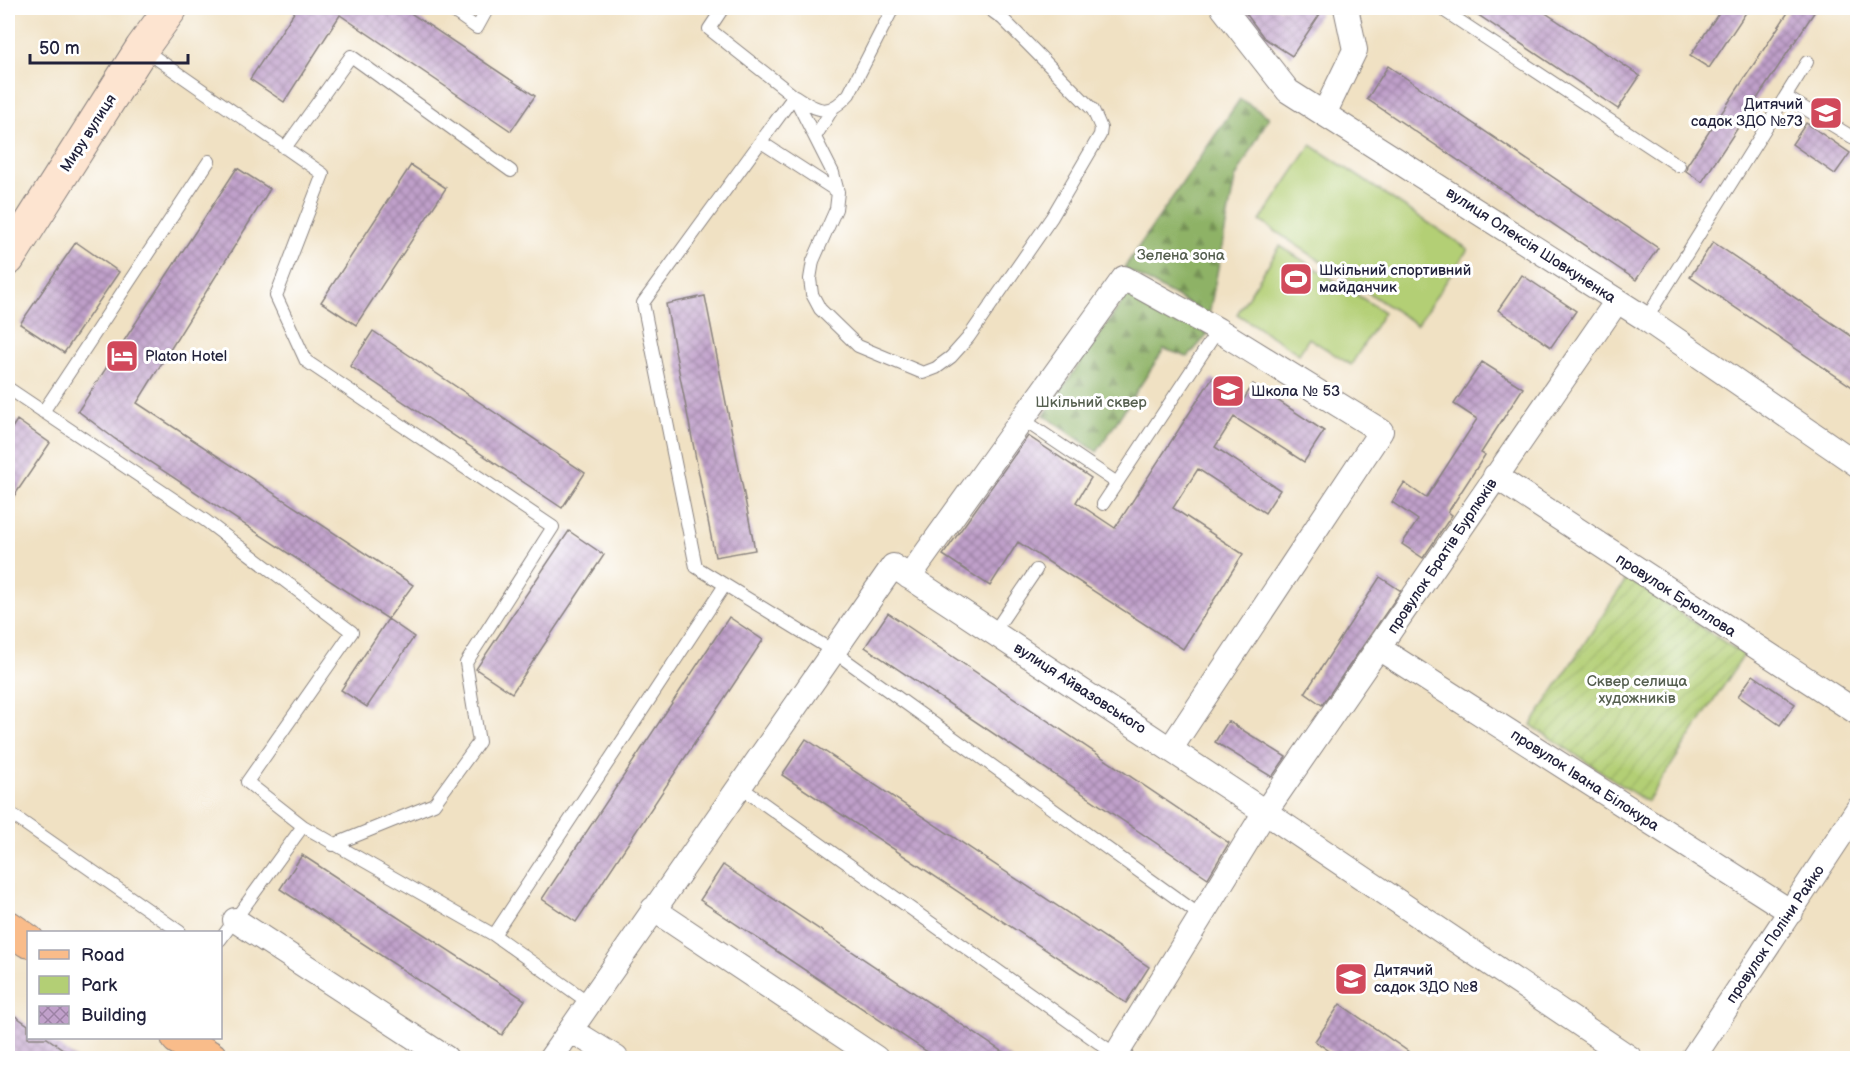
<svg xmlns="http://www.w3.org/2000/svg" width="1865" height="1066" viewBox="0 0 1865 1066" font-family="'Balsamiq Sans',sans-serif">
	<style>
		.forest { fill: url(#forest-firs); stroke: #586a50; stroke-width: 1.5 }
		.park { fill: #b3cf75; stroke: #6a7858; stroke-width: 1.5 }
		.garden { fill: url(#garden-furrows); stroke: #6a7858; stroke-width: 1.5 }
		.building { fill: url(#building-cross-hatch) }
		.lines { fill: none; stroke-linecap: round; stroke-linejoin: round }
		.lane-casing { stroke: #89827f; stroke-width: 14 }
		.street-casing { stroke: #89827f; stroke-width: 26 }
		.secondary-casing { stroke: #89827f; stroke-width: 35 }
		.primary-casing { stroke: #89827f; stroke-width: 35 }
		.lane { stroke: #fff; stroke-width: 12 }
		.street { stroke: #fff; stroke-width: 24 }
		.secondary { stroke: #fde4d0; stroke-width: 33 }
		.primary { stroke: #f9bc8a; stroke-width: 33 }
		.labels { text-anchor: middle; stroke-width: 6; stroke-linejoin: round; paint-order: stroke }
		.poi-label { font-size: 15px; fill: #22223b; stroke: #fff; text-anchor: start }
		.street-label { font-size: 15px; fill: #22223b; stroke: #fff }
		.park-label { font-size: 15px; fill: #555f4f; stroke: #fff }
	</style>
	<defs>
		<pattern id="forest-firs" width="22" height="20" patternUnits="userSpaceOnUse" patternTransform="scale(1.5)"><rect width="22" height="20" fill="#8eb266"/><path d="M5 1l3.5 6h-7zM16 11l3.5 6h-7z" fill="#749055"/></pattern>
		<pattern id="garden-furrows" width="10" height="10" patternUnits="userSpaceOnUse" patternTransform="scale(1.5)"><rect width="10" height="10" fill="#b3cf75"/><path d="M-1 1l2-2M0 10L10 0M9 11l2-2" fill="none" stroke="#9ab166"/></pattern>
		<pattern id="building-cross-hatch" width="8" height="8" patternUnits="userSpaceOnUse" patternTransform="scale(1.5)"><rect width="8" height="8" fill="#c0a0ca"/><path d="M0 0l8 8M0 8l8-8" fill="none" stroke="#9c82a5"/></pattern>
	</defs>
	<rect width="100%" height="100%" fill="#fff"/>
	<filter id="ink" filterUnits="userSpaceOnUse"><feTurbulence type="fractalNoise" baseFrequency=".0167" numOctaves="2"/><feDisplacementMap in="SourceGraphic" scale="12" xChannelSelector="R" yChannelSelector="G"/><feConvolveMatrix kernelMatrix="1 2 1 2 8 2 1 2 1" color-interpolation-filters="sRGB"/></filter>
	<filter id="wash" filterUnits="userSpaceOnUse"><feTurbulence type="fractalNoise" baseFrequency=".008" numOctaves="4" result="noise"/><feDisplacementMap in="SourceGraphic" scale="24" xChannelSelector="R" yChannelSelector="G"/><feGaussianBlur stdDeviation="1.35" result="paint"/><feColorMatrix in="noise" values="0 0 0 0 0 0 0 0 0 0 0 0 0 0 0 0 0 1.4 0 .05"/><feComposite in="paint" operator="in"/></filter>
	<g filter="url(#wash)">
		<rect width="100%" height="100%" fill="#f0e1c3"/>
		<!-- forest -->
		<path class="forest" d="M1240,99L1269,117L1235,179L1209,315L1124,268Z
			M1129,292L1208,334L1188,357L1164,349L1097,452L1044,415Z"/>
		<!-- park -->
		<path class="park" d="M1311,145L1468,249L1417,325L1260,221Z
			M1280,246L1384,312L1351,365L1309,338L1299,354L1237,314Z"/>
		<!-- garden -->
		<path class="garden" d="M1627,578L1744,655L1647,802L1531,725Z"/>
		<g id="blocks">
			<!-- building -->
			<path class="building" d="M297,8H403L535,96L511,131L340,15L284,102L250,79Z
				M1248,8H1311L1320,14L1292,56L1264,38L1245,12Z
				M1468,8H1538L1640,76L1618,109Z
				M1722,8H1749L1709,68L1690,56Z
				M1791,8H1817L1702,182L1686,171L1687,165Z
				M1388,66L1658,248L1636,280L1367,99Z
				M1806,123L1850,153L1835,174L1792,144Z
				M411,165L446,188L356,325L321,302Z
				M237,168L270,189L137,403L413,585L388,619L115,439L78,411Z
				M76,242L119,272L64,353L20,324Z
				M1713,242L1857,340V390L1690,277Z
				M1522,275L1576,311L1551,347L1498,310Z
				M705,296L755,550L715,557L666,304Z
				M373,331L585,473L562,508L350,366Z
				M1482,362L1523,388L1481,453L1485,455L1448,512L1452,515L1423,558L1402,544L1418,520L1392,502L1404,483L1426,498L1477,419L1454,404Z
				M1212,378L1244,399L1253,384L1324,431L1304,462L1234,417L1215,447L1280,490L1265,513L1198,469L1173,508L1243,554L1183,649L1018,542L990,586L943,555L1028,436L1091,478L1076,502L1115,528Z
				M17,420L50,443L8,505V434Z
				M569,531L604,555L512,693L476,669Z
				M1380,577L1401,591L1322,705L1305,693Z
				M888,613L1229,843L1208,878L865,647Z
				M729,617L763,640L576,922L542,899Z
				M388,619L414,637L367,707L341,690Z
				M1753,675L1795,704L1780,725L1738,696Z
				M1228,721L1286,757L1272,777L1215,742Z
				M806,739L1149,967L1126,1003L782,775Z
				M302,855L525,1000L502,1035L280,889Z
				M723,865L1013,1059H938L700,900Z
				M1340,1004L1419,1059H1341L1315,1041Z
				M8,1011L28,1025V1038H47L77,1059H8Z"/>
		</g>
	</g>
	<g filter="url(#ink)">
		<use href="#blocks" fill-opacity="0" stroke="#89827f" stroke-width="1.5"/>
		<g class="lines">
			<!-- lane casing -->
			<g class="lane-casing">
				<path id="lane" d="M449,8L477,28L488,8
					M723,8L709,29L794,96L643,303L696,567L833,651L1201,916
					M1440,8L1679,166
					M143,49L323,174L276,296L306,361L553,527L466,663L479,742L434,804L333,845
					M794,96L833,173L838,192L836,209L813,261L810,279L812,294L820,309L858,346L923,373L936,368L951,357L968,338L1052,217L1100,135L1101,128L1093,110L1003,19L988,8
					M795,96C819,112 829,117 849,94L893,8
					M1786,97L1852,137
					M815,137L833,108
					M761,142L838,192
					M285,148L351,56L511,171
					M1646,319L1807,62
					M8,388L206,521L352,632L247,782L303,826L494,935L588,1002
					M43,412L209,161
					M1022,419L1117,483
					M1103,504L1218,330
					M994,632L1036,570
					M739,786L1116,1055
					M8,812L180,932
					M494,935L725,585
					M220,940L303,826"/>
			</g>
			<!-- street casing -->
			<g class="street-casing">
				<path id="street" d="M1223,8L1288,91L1646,319L1858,465
					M1324,114L1355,50L1346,8
					M1495,476L1858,713
					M909,577L1124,278L1218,330L1381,431L1171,748
					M1380,649L1791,912
					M653,909L876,1058
					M235,920L446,1058
					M571,1030L616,1058
					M551,1058L893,566L1265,812C1384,642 1499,471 1617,301
					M1114,1058L1265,812L1630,1058
					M1693,1058L1858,809"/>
			</g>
			<!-- secondary casing -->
			<g class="secondary-casing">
				<path id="secondary" d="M8,259L142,48L171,8"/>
			</g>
			<!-- primary casing -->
			<g class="primary-casing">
				<path id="primary" d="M8,927L28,941
					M178,1038L211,1058"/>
			</g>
			<!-- lane -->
			<use href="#lane" class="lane"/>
			<!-- street -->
			<use href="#street" class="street"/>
			<!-- secondary -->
			<use href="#secondary" class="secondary"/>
			<!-- primary -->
			<use href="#primary" class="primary"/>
		</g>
	</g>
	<!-- icons -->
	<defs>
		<g id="school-square" transform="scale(1.725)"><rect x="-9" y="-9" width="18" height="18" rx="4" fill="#d1495b" stroke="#fff"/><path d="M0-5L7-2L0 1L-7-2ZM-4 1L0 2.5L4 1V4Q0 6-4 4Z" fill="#fff"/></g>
		<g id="stadium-square" transform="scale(1.725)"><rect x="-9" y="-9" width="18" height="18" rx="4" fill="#d1495b" stroke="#fff"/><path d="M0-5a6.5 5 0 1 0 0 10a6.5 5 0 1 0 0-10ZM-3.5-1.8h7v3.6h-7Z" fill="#fff"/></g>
		<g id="hotel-square" transform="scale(1.725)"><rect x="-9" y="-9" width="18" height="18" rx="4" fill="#d1495b" stroke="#fff"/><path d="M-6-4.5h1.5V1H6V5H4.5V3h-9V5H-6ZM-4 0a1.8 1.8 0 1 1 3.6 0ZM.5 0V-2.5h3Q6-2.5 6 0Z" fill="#fff"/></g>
	</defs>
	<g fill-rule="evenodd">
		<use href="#school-square" x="1826" y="113"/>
		<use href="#stadium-square" x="1296" y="279"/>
		<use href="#hotel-square" x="122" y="356"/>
		<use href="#school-square" x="1228" y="391"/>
		<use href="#school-square" x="1351" y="979"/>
	</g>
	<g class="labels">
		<!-- poi labels -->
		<g class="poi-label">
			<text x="1803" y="109" text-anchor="end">Дитячий<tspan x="1803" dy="17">садок ЗДО №73</tspan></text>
			<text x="1319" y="275">Шкільний спортивний<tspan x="1319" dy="17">майданчик</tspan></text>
			<text x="145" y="361">Platon Hotel</text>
			<text x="1251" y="396">Школа № 53</text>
			<text x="1374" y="975">Дитячий<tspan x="1374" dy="17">садок ЗДО №8</tspan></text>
		</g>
		<!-- street labels -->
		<g class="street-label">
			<text transform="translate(88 133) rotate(-57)" y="5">Миру вулиця</text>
			<text transform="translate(1531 245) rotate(33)" y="5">вулиця Олексія Шовкуненка</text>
			<text transform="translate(1442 556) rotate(-56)" y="5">провулок Братів Бурлюків</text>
			<text transform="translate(1676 595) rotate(33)" y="5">провулок Брюллова</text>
			<text transform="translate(1080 688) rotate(33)" y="5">вулиця Айвазовського</text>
			<text transform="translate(1585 780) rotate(33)" y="5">провулок Івана Білокура</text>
			<text transform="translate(1775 934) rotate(-56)" y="5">провулок Поліни Райко</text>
		</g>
		<!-- park labels -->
		<g class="park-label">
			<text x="1181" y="260">Зелена зона</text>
			<text x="1091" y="407">Шкільний сквер</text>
			<text x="1637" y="686">Сквер селища<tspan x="1637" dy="17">художників</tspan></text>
		</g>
	</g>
	<!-- margin -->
	<rect width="1865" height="1066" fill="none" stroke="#fff" stroke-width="30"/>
	<!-- legend -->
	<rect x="27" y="931" width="195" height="108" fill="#ffffff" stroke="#a7a7b1" stroke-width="1.5"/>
	<rect x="39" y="950" width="30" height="9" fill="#f9bc8a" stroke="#a7a7b1" stroke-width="1.5"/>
	<text x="81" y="961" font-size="18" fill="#22223b">Road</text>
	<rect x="39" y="976" width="30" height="18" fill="#b3cf75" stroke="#a7a7b1" stroke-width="1.5"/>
	<text x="81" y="991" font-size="18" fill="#22223b">Park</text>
	<rect x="39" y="1006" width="30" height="18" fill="url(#building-cross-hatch)" stroke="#a7a7b1" stroke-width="1.5"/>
	<text x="81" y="1021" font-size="18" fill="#22223b">Building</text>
	<!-- scale -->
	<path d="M30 54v9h158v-9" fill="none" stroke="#22223b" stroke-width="3"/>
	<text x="39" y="54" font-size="18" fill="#22223b" stroke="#ffffff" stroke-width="4.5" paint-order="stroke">50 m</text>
</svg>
